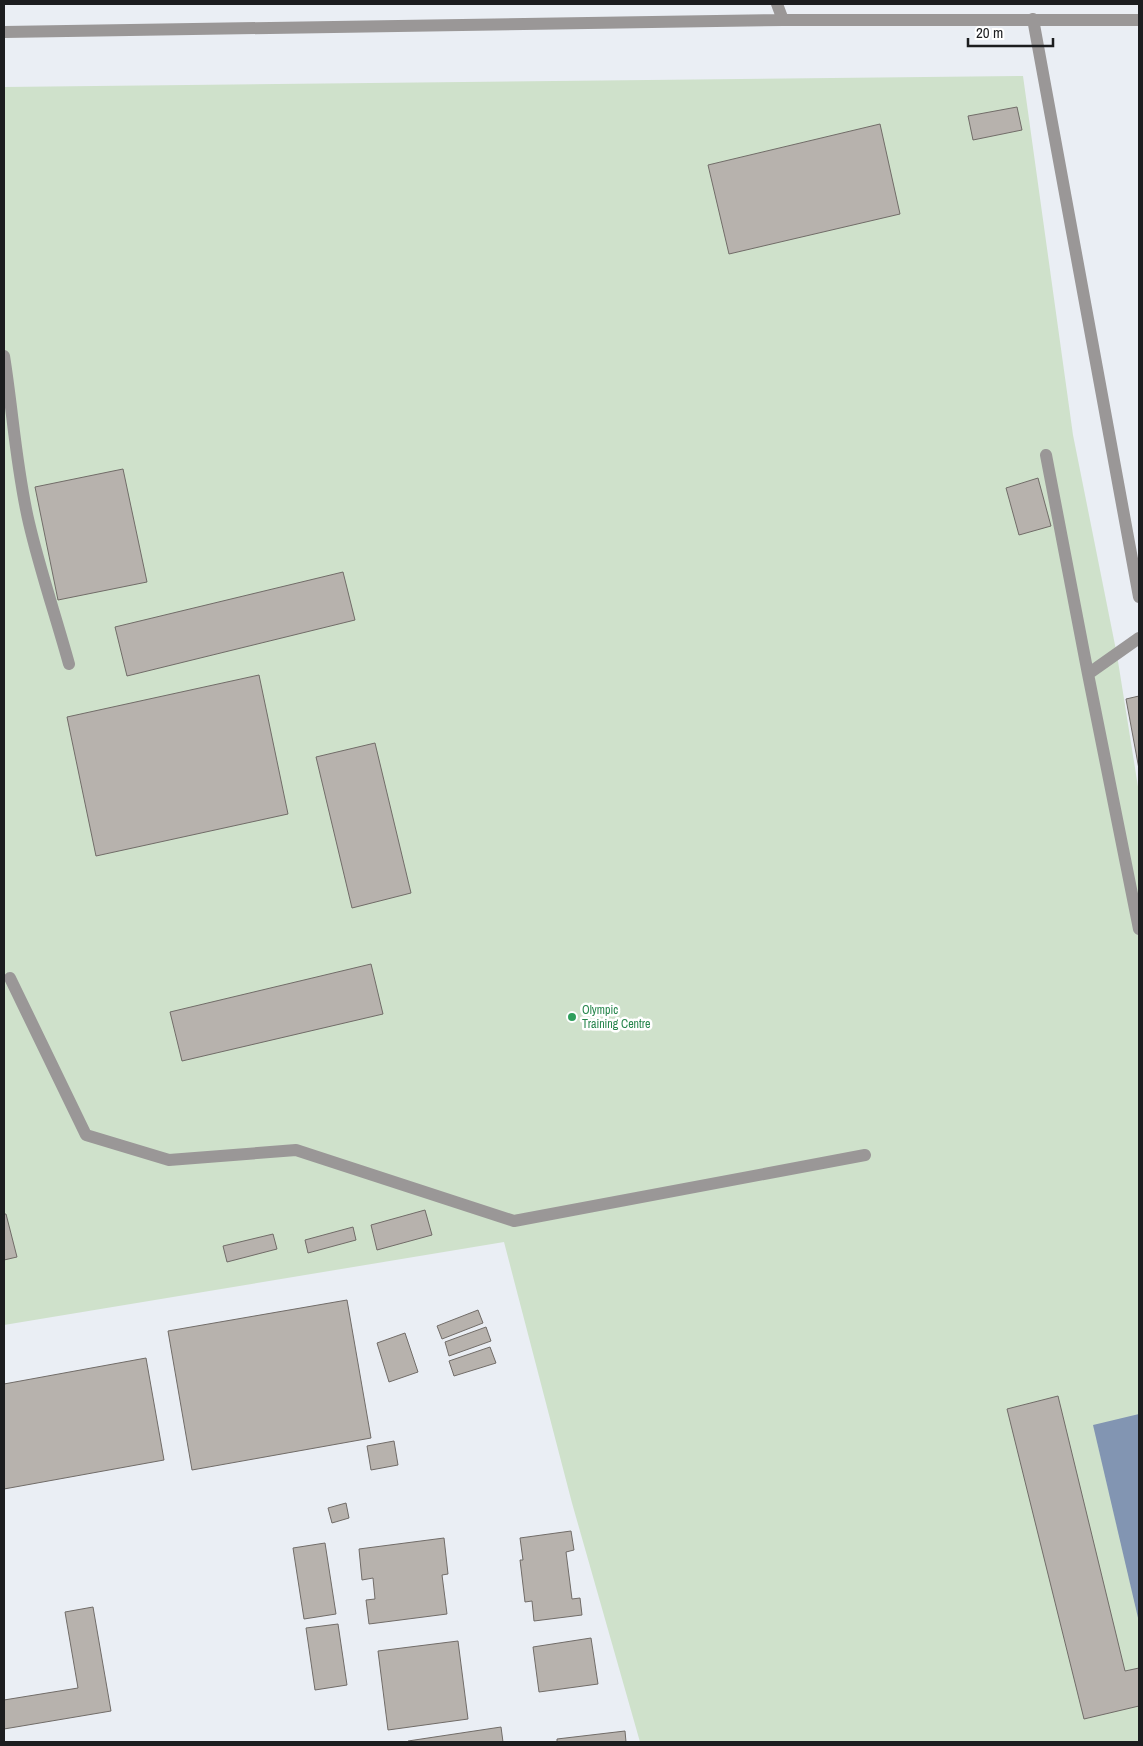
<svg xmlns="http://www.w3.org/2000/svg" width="1143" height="1746" viewBox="0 0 1143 1746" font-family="'Archivo Narrow',sans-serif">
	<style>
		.green { fill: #cfe1cb }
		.water { fill: #8295b2 }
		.building { fill: #b7b2ad; stroke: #716c68 }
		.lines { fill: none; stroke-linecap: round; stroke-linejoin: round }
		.service { stroke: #9a9797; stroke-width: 12 }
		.minor { stroke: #9a9797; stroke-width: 12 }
		.leisure-dot { fill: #2e9e5b; stroke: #fff; stroke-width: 2 }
		.labels { text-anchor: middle; stroke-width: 5; stroke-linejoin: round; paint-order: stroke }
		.leisure-label { font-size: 12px; fill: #27864d; stroke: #fff; text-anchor: start }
	</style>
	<rect width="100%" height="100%" fill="#eaeef4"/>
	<!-- green -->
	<path class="green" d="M1023,76L1073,435L1117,655L1139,793V1742H640L572,1503L504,1242L4,1325V87Z"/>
	<!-- water -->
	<path class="water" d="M1139,1414V1622L1093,1425Z"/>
	<!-- building -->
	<path class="building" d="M1017,107L1022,130L973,140L968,116Z
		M880,124L900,214L729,254L708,165Z
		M123,469L147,582L58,600L35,487Z
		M1038,478L1051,526L1019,535L1006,488Z
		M343,572L355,620L127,676L115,627Z
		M259,675L288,814L96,856L67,717Z
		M1139,696V769L1126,699Z
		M375,743L411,893L352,908L316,757Z
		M371,964L383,1014L182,1061L170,1012Z
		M425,1210L432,1235L377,1250L371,1225Z
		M4,1214H6L17,1257L4,1260Z
		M353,1227L356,1240L308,1253L305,1240Z
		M273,1234L277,1249L227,1262L223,1246Z
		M347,1300L371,1438L192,1470L168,1331Z
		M478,1310L483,1323L442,1339L437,1326Z
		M486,1327L491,1341L449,1356L445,1342Z
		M405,1333L418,1372L389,1382L377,1343Z
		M490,1347L496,1363L454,1376L449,1361Z
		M146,1358L164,1460L4,1489V1384Z
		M1058,1396L1125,1671L1139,1668V1706L1084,1719L1007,1409Z
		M394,1441L398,1465L371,1470L367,1446Z
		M346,1503L349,1518L332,1523L328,1508Z
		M571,1531L574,1550L566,1552L572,1599L580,1598L582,1615L534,1621L532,1601L525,1602L520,1560H523L520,1538Z
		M444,1538L448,1574L442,1575L447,1614L369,1624L366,1600L375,1599L373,1578L362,1580L359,1549Z
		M325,1543L336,1614L304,1619L293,1548Z
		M93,1607L111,1711L4,1729V1700L78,1688L65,1612Z
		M338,1624L347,1685L315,1690L306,1628Z
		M591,1638L598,1684L539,1692L533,1647Z
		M458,1641L468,1719L388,1730L378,1651Z
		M501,1727L503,1742H408V1741Z
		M625,1731L626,1742H557V1739Z"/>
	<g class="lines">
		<!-- service -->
		<path class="service" d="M1033,19L1139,597
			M4,356C13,412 16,468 29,523C40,570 56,617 69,664
			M1046,455L1088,674L1139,638
			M1088,674L1139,929
			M10,978L86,1135L169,1160L296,1150L514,1221L865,1155"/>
		<!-- minor -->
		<path class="minor" d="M777,4L783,20
			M4,32L783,20H1139"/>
	</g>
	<!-- markers -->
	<circle class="leisure-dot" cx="572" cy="1017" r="5"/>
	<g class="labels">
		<!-- leisure labels -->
		<g class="leisure-label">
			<text x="582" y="1014">Olympic<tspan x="582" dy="14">Training Centre</tspan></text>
		</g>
	</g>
	<!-- border -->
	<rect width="1143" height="1746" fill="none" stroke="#1c1d1f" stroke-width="10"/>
	<!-- scale -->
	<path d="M968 38v8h85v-8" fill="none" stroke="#1c1d1f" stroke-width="2.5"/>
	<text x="976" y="38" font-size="15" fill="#1c1d1f" stroke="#ffffff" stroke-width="4" paint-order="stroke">20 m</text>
</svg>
